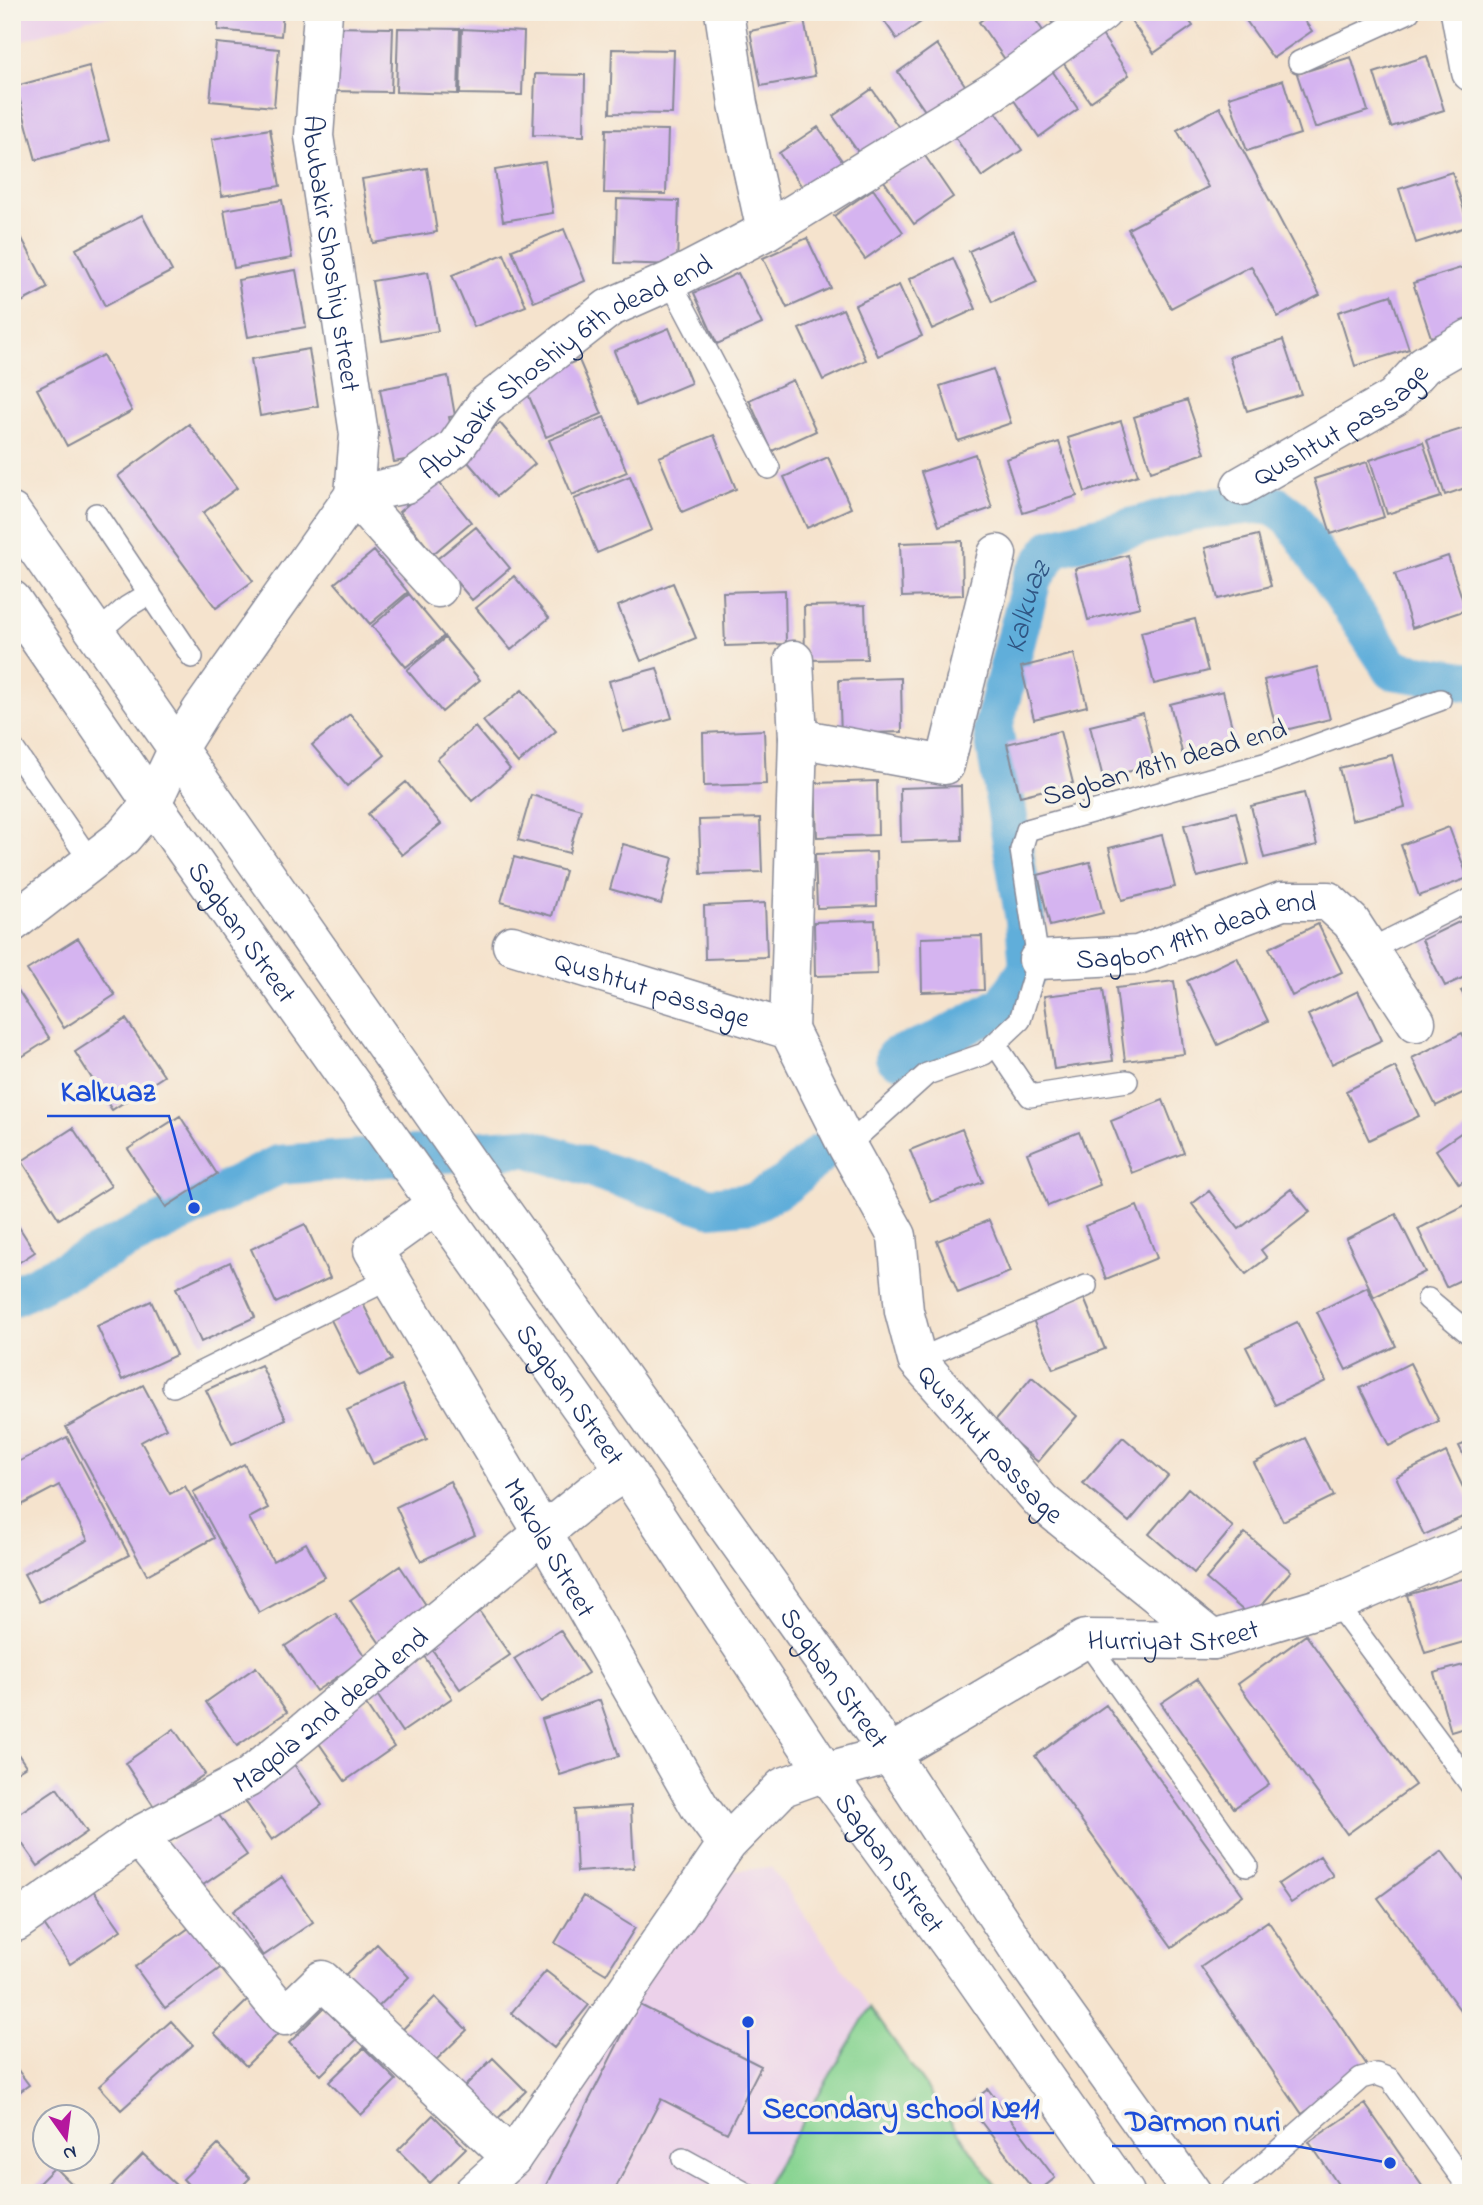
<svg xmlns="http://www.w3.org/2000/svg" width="1483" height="2205" viewBox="0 0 1483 2205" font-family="'Indie Flower',sans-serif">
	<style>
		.built { fill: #ecd1ea }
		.green { fill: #88d492; stroke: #528278; stroke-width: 2 }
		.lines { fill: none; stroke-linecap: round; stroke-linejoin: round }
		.canal { stroke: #61aeda; stroke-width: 40 }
		.building { fill: #d5b4f0 }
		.lane-casing { stroke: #888996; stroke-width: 24 }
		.street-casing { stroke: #888996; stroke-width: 41 }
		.primary-casing { stroke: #888996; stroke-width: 41 }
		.lane { stroke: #fff; stroke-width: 21 }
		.street { stroke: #fff; stroke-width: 38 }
		.primary { stroke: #fff; stroke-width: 38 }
		.labels { text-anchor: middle; stroke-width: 7; stroke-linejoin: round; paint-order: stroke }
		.street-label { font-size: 28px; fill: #1b2f5e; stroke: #f7f3e8 }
		.water-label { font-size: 30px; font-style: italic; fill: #305583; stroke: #f7f3e8 }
		.leader { fill: none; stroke: #1d4ed8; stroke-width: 2.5 }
		.callout-dot { fill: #1d4ed8; stroke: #f7f3e8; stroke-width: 2.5 }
		.callout-label { font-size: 30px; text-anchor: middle; font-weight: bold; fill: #1d4ed8; stroke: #f7f3e8; stroke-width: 7; stroke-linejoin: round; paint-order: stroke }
	</style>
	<rect width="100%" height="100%" fill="#f7f3e8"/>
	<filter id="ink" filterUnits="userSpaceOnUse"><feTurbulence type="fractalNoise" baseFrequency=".0143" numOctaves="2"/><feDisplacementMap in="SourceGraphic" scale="14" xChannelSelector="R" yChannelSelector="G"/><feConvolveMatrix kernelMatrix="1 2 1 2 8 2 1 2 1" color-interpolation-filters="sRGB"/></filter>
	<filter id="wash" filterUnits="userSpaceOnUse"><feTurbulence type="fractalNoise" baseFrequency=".00686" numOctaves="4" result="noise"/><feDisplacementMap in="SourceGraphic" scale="28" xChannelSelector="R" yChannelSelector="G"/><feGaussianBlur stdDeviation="1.57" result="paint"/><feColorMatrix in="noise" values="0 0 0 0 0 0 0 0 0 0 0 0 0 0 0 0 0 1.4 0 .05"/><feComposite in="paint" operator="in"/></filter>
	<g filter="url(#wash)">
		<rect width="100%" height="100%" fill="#f5e3cd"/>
		<!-- built -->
		<path class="built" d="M12,12H152L88,19L12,44Z
			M771,1867L1001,2193H520L604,2038L726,1872Z"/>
		<!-- green -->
		<path class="green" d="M870,2007L1001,2193H761Z"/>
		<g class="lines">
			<!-- canal -->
			<g class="canal">
				<path id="s1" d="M895,1057L940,1040L1004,1005L1029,968L1025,920L993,728L1032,579L1053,548L1202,509L1256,504L1276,506L1291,517L1393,670L1471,682"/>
				<path d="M12,1297L278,1165L527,1147L710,1207L753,1203L786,1184L820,1154"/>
			</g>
		</g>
		<g id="blocks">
			<!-- building -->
			<path class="building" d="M219,12H283L281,36L218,30Z
				M878,12H935L897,39Z
				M993,12H1030L1048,38L1009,65L979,22Z
				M1045,12H1083L1057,30Z
				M1125,12H1183L1193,26L1154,53Z
				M1246,12H1298L1312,31L1273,58L1242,15Z
				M804,20L815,76L761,86L750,31Z
				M331,27L393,28L391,92L329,91Z
				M398,28L460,29L458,94L396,92Z
				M462,29L524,32L522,95L460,94Z
				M1100,32L1129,75L1090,102L1060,58Z
				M216,43L279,49L274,107L210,101Z
				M937,44L967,88L928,115L898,72Z
				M612,49L674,50L672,114L610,113Z
				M1427,56L1444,110L1391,127L1374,73Z
				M1351,57L1368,111L1315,128L1297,74Z
				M89,66L109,140L36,160L16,86Z
				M1049,66L1078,109L1039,137L1009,93Z
				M535,74L585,75L584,136L533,135Z
				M1283,80L1300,134L1247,151L1229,97Z
				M872,89L902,132L863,159L833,116Z
				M992,106L1022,150L982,177L953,134Z
				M1220,107L1320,295L1278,317L1251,266L1171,308L1128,229L1208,187L1177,130Z
				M818,127L848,169L809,197L779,153Z
				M270,129L280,186L222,196L212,139Z
				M606,129L668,130L666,194L604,193Z
				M923,153L953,197L914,224L884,181Z
				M545,162L553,213L503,221L495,170Z
				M427,168L437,232L373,243L362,179Z
				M1452,172L1469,226L1416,243L1399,189Z
				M873,189L903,232L865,259L834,216Z
				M617,199L679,201L677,265L615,263Z
				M282,200L292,258L234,268L224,210Z
				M142,215L172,271L105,306L76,249Z
				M564,229L585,281L534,302L512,250Z
				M18,231L48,288L12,307V235Z
				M1013,231L1037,282L992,302L969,251Z
				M807,238L831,288L787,308L763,258Z
				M504,254L526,306L474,327L452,275Z
				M953,258L976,309L932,329L909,279Z
				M1467,266L1471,277V324L1431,337L1413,283Z
				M296,270L306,327L248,337L238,280Z
				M428,272L438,331L382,341L372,281Z
				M738,273L762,324L717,344L694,293Z
				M899,285L922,336L878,356L855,305Z
				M1391,295L1409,349L1355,366L1338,312Z
				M843,309L866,360L823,380L799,329Z
				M669,328L691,383L636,406L614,351Z
				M1283,340L1301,394L1247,411L1229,357Z
				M309,349L318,406L260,416L251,359Z
				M103,355L132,411L67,446L37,389Z
				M579,360L602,414L546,437L523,382Z
				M993,369L1011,423L958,441L940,386Z
				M448,376L455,416L449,417L454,444L437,454L394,462L380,389Z
				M793,380L816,431L772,451L749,400Z
				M1187,400L1205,453L1151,471L1134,417Z
				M604,417L627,472L572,495L549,440Z
				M1121,421L1138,475L1085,492L1068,438Z
				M500,423L535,464L497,496L462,455Z
				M189,424L237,488L203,513L253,581L216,608L118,476Z
				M1471,426V486L1445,495L1427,440Z
				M714,435L736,489L682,512L659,457Z
				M1059,442L1077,496L1023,513L1006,459Z
				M1423,442L1441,497L1387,514L1370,460Z
				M975,454L992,508L939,526L921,472Z
				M828,457L851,508L807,528L784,477Z
				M1367,462L1384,517L1331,534L1314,479Z
				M630,476L652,530L597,553L574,499Z
				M437,480L471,522L433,554L399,512Z
				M476,527L510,568L472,600L437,559Z
				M1258,535L1271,586L1218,599L1205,548Z
				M962,541L963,595L902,597L900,543Z
				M374,551L408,592L370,624L335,583Z
				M1128,555L1140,607L1088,620L1075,569Z
				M1448,556L1466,610L1412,628L1395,574Z
				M514,576L549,618L511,650L476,608Z
				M673,583L696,638L641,661L618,606Z
				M785,590L786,644L725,646L723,592Z
				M409,594L444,636L406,667L372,626Z
				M865,605L867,659L805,660L804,606Z
				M1195,619L1208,671L1154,684L1141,632Z
				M445,638L480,680L442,712L407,670Z
				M1074,654L1087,706L1034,719L1021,667Z
				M1317,667L1330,719L1277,732L1264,680Z
				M657,668L672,718L623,732L609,681Z
				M901,678L902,732L841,734L839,680Z
				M522,690L556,731L518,763L483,721Z
				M1223,691L1236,743L1183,756L1170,704Z
				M1143,713L1155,765L1103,778L1090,726Z
				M350,714L385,755L347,786L312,745Z
				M475,727L510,769L472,801L437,759Z
				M764,730L766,784L704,786L703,733Z
				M1060,731L1073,783L1020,796L1007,744Z
				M1392,755L1405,807L1352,820L1339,768Z
				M877,781L878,835L817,837L815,783Z
				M406,782L441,824L402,855L368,814Z
				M961,786L962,840L901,842L900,788Z
				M1304,793L1317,845L1264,858L1251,806Z
				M531,795L581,809L569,853L518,840Z
				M1236,812L1249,864L1197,877L1184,825Z
				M760,818L762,872L701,874L699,820Z
				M1449,827L1468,878L1419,896L1401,845Z
				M1162,835L1175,887L1122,900L1109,848Z
				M623,844L673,858L661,904L610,889Z
				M876,852L877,906L817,908L815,854Z
				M514,857L565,871L552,916L501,902Z
				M1090,862L1103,913L1050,926L1038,875Z
				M765,903L767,957L705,959L704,906Z
				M1471,916V974L1445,986L1422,940Z
				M875,920L877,974L815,976L814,922Z
				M1318,924L1342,972L1292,996L1269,948Z
				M982,936L984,990L922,992L921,938Z
				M78,938L115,995L64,1028L27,970Z
				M1237,957L1268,1021L1218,1045L1187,981Z
				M12,981L50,1039L12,1063Z
				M1174,981L1184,1054L1125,1061L1116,988Z
				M1471,986V1007L1461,991Z
				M1103,989L1113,1061L1054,1069L1044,996Z
				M1358,991L1382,1040L1332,1064L1308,1015Z
				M126,1019L164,1076L112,1110L75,1052Z
				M1462,1033L1471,1051V1089L1436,1106L1412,1058Z
				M1395,1067L1419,1116L1369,1140L1346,1091Z
				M1163,1100L1184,1153L1132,1173L1111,1121Z
				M180,1116L217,1174L166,1207L128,1149Z
				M1471,1126V1176L1459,1184L1436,1150Z
				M73,1128L111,1186L59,1219L22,1161Z
				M962,1129L983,1182L931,1202L910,1150Z
				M1079,1132L1100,1185L1048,1206L1027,1153Z
				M1291,1189L1310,1212L1261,1250L1267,1258L1246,1274L1192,1204L1209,1191L1239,1229Z
				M1467,1204L1471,1211V1275L1446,1287L1418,1229Z
				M1137,1206L1157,1258L1106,1279L1085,1226Z
				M1396,1214L1425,1272L1374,1297L1346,1239Z
				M12,1216L35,1252L12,1267Z
				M989,1220L1010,1272L958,1293L937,1241Z
				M305,1224L330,1278L276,1303L251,1249Z
				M230,1262L255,1317L201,1342L176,1288Z
				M1367,1287L1396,1346L1346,1370L1317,1312Z
				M1083,1296L1105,1349L1053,1369L1032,1317Z
				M151,1301L176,1355L122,1380L97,1326Z
				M362,1302L392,1360L359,1376L330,1318Z
				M1297,1322L1326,1381L1275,1405L1246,1347Z
				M1410,1363L1439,1421L1389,1446L1360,1388Z
				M261,1365L286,1419L232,1444L206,1390Z
				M1032,1377L1077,1416L1038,1462L993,1423Z
				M143,1385L166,1428L141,1442L170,1494L185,1486L214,1538L147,1575L66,1427Z
				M402,1385L427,1439L373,1464L347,1410Z
				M67,1437L129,1555L39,1602L24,1574L88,1540L59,1485L12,1510V1465Z
				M1123,1437L1168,1476L1129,1522L1083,1483Z
				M1305,1438L1334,1496L1283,1521L1254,1463Z
				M1471,1441V1470L1459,1446Z
				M1446,1452L1471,1504V1513L1424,1535L1396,1477Z
				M244,1464L268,1508L249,1518L273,1561L306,1543L325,1577L259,1613L193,1492Z
				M450,1481L475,1535L421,1561L396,1507Z
				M1188,1488L1233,1527L1194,1573L1149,1534Z
				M1245,1533L1291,1571L1251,1617L1206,1579Z
				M400,1566L430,1611L381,1645L350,1600Z
				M1469,1577L1471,1640L1425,1653L1407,1595Z
				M479,1611L510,1655L460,1689L429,1645Z
				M335,1613L366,1658L316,1691L285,1646Z
				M560,1630L588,1673L541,1702L514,1659Z
				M1306,1635L1415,1785L1347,1834L1238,1684Z
				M422,1653L452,1698L402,1732L372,1687Z
				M1471,1663V1726L1451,1732L1434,1673Z
				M256,1667L287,1712L237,1746L206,1702Z
				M1197,1679L1269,1784L1234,1808L1161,1703Z
				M600,1700L619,1756L560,1775L542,1719Z
				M364,1702L394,1747L345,1781L314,1736Z
				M1106,1705L1243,1895L1172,1947L1035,1756Z
				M174,1729L205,1774L155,1808L125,1763Z
				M12,1745L26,1766L12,1775Z
				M291,1760L322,1805L272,1840L241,1795Z
				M57,1788L87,1832L38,1866L12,1829V1818Z
				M631,1806L634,1868L577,1872L574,1810Z
				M216,1811L247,1855L197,1889L166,1844Z
				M1442,1851L1471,1890V2025L1378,1898Z
				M1320,1856L1333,1876L1291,1903L1278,1884Z
				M282,1877L313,1922L263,1956L233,1911Z
				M90,1886L121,1930L70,1964L40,1919Z
				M583,1896L635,1928L606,1974L555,1943Z
				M1268,1921L1369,2068L1302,2114L1201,1967Z
				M193,1925L223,1966L165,2008L135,1967Z
				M377,1944L409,1977L374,2011L341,1979Z
				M546,1971L589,2005L554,2048L511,2013Z
				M435,1997L467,2030L432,2064L400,2032Z
				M249,1999L281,2031L246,2066L214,2033Z
				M638,2004L761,2066L727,2133L661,2099L613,2193H542Z
				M324,2008L356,2040L321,2075L289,2043Z
				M171,2021L193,2045L121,2110L99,2086Z
				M364,2048L396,2080L361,2115L329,2082Z
				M493,2058L526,2091L491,2125L458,2093Z
				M12,2062L29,2085L12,2097Z
				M988,2089L1055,2178L1036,2193L968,2105Z
				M1365,2104L1427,2193H1344L1309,2142Z
				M433,2115L466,2148L430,2183L398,2150Z
				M218,2145L250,2178L235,2193H196L183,2179Z
				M143,2154L181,2190L179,2193H105Z
				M55,2167L81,2193H29Z"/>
		</g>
	</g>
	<g filter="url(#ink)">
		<use href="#blocks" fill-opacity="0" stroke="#888996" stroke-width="2"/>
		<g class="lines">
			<!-- lane casing -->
			<g class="lane-casing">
				<path id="lane" d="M1299,62L1409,12
					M670,281L769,468
					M96,514L192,657
					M97,633L127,607L150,593
					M12,747L91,862
					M1369,950L1471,899
					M995,1044L1030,1096L1127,1081
					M847,1146L927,1074L984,1054L1020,1020L1038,960L1021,850L1027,830L1267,763L1440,700
					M1428,1299L1471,1335
					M917,1360L1086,1286
					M173,1386L391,1278
					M1336,1603L1471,1785
					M1085,1639L1247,1866
					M683,2159L745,2193
					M1230,2193L1361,2078L1376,2074L1390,2079L1471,2191"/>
			</g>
			<!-- street casing -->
			<g class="street-casing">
				<g id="street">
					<path id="s2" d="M323,12L314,136L359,434L354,495"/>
					<path d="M724,12L738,104L766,231"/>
					<path d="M1460,12L1471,72"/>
					<path id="s3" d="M1241,486L1394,398L1424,365L1471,338"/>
					<path d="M354,495L438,588"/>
					<path d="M798,738L945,765L997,554"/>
					<path id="s4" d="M12,923L123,837L152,803L178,748L201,711L354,495L406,484L455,448L485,405L609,308L670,281L766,231L993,91L1102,12"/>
					<path id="s5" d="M512,945L789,1030L847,1146L897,1236L904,1311L917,1360L1042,1502L1213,1640"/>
					<path id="s6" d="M1038,960L1138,955L1282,901H1328L1351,922L1416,1022"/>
					<path d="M789,1030L798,738L794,660"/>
					<path id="s7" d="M437,1204L373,1250L543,1533L699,1806L727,1844"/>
					<path d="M138,1836L285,2016L322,1980L512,2158"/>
					<path id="s8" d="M16,1922L138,1836L248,1778L543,1533L591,1494L626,1471"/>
					<path id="s9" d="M473,2193L512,2158L727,1844L783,1787L825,1772L890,1754L1085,1639L1213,1640L1336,1603L1471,1545"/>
				</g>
			</g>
			<!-- primary casing -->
			<g class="primary-casing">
				<g id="primary">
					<path id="s10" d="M12,513L472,1169L890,1754L1025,1959L1192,2193"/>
					<path id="s11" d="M12,600L152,803L626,1471L825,1772L972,1974L1125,2193"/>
				</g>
			</g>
			<!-- lane -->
			<use href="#lane" class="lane"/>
			<!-- street -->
			<use href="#street" class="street"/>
			<!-- primary -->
			<use href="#primary" class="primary"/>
		</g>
	</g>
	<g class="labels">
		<!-- street labels -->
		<g class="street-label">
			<text dy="10" stroke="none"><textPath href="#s2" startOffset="243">Abubakir Shoshiy street</textPath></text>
			<text dy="10" stroke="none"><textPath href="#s4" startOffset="808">Abubakir Shoshiy 6th dead end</textPath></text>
			<text dy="10" stroke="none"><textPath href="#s3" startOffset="117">Qushtut passage</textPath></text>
			<text transform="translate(1164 761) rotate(-16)" y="10">Sagban 18th dead end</text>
			<text dy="10" stroke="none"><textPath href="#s6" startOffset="163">Sagbon 19th dead end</textPath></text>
			<text dy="10" stroke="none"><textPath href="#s11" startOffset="404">Sagban Street</textPath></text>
			<text dy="10" stroke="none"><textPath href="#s5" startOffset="147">Qushtut passage</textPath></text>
			<text dy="10" stroke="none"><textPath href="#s11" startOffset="971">Sagban Street</textPath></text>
			<text dy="10" stroke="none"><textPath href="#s5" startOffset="760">Qushtut passage</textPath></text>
			<text dy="10" stroke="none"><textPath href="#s7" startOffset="425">Makola Street</textPath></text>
			<text dy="10" stroke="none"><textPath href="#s9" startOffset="940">Hurriyat Street</textPath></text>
			<text dy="10" stroke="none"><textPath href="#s10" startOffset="1426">Sogban Street</textPath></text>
			<text dy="10" stroke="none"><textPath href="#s8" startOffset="380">Maqola 2nd dead end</textPath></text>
			<text dy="10" stroke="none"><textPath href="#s11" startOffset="1538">Sagban Street</textPath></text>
		</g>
		<!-- water labels -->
		<g class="water-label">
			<text dy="10" stroke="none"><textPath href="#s1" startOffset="534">Kalkuaz</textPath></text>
		</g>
	</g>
	<!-- callouts -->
	<path class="leader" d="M194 1208L169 1116H47M748 2022L749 2133H1054M1390 2163L1295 2146H1112"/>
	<g class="callout-dot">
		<circle cx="194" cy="1208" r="7"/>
		<circle cx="748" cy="2022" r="7"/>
		<circle cx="1390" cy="2163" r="7"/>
	</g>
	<g class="callout-label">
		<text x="108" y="1101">Kalkuaz</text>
		<text x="901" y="2118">Secondary school №11</text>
		<text x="1203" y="2131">Darmon nuri</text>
	</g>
	<!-- margin -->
	<rect width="1483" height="2205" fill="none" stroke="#f7f3e8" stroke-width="42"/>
	<!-- north arrow -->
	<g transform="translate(66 2138) rotate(166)"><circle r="33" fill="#f7f3e8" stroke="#9fa5b1" stroke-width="2"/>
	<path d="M0-5L12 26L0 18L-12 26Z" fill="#b5179e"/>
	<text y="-10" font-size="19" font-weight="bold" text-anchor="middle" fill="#1b2f5e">N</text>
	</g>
</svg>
